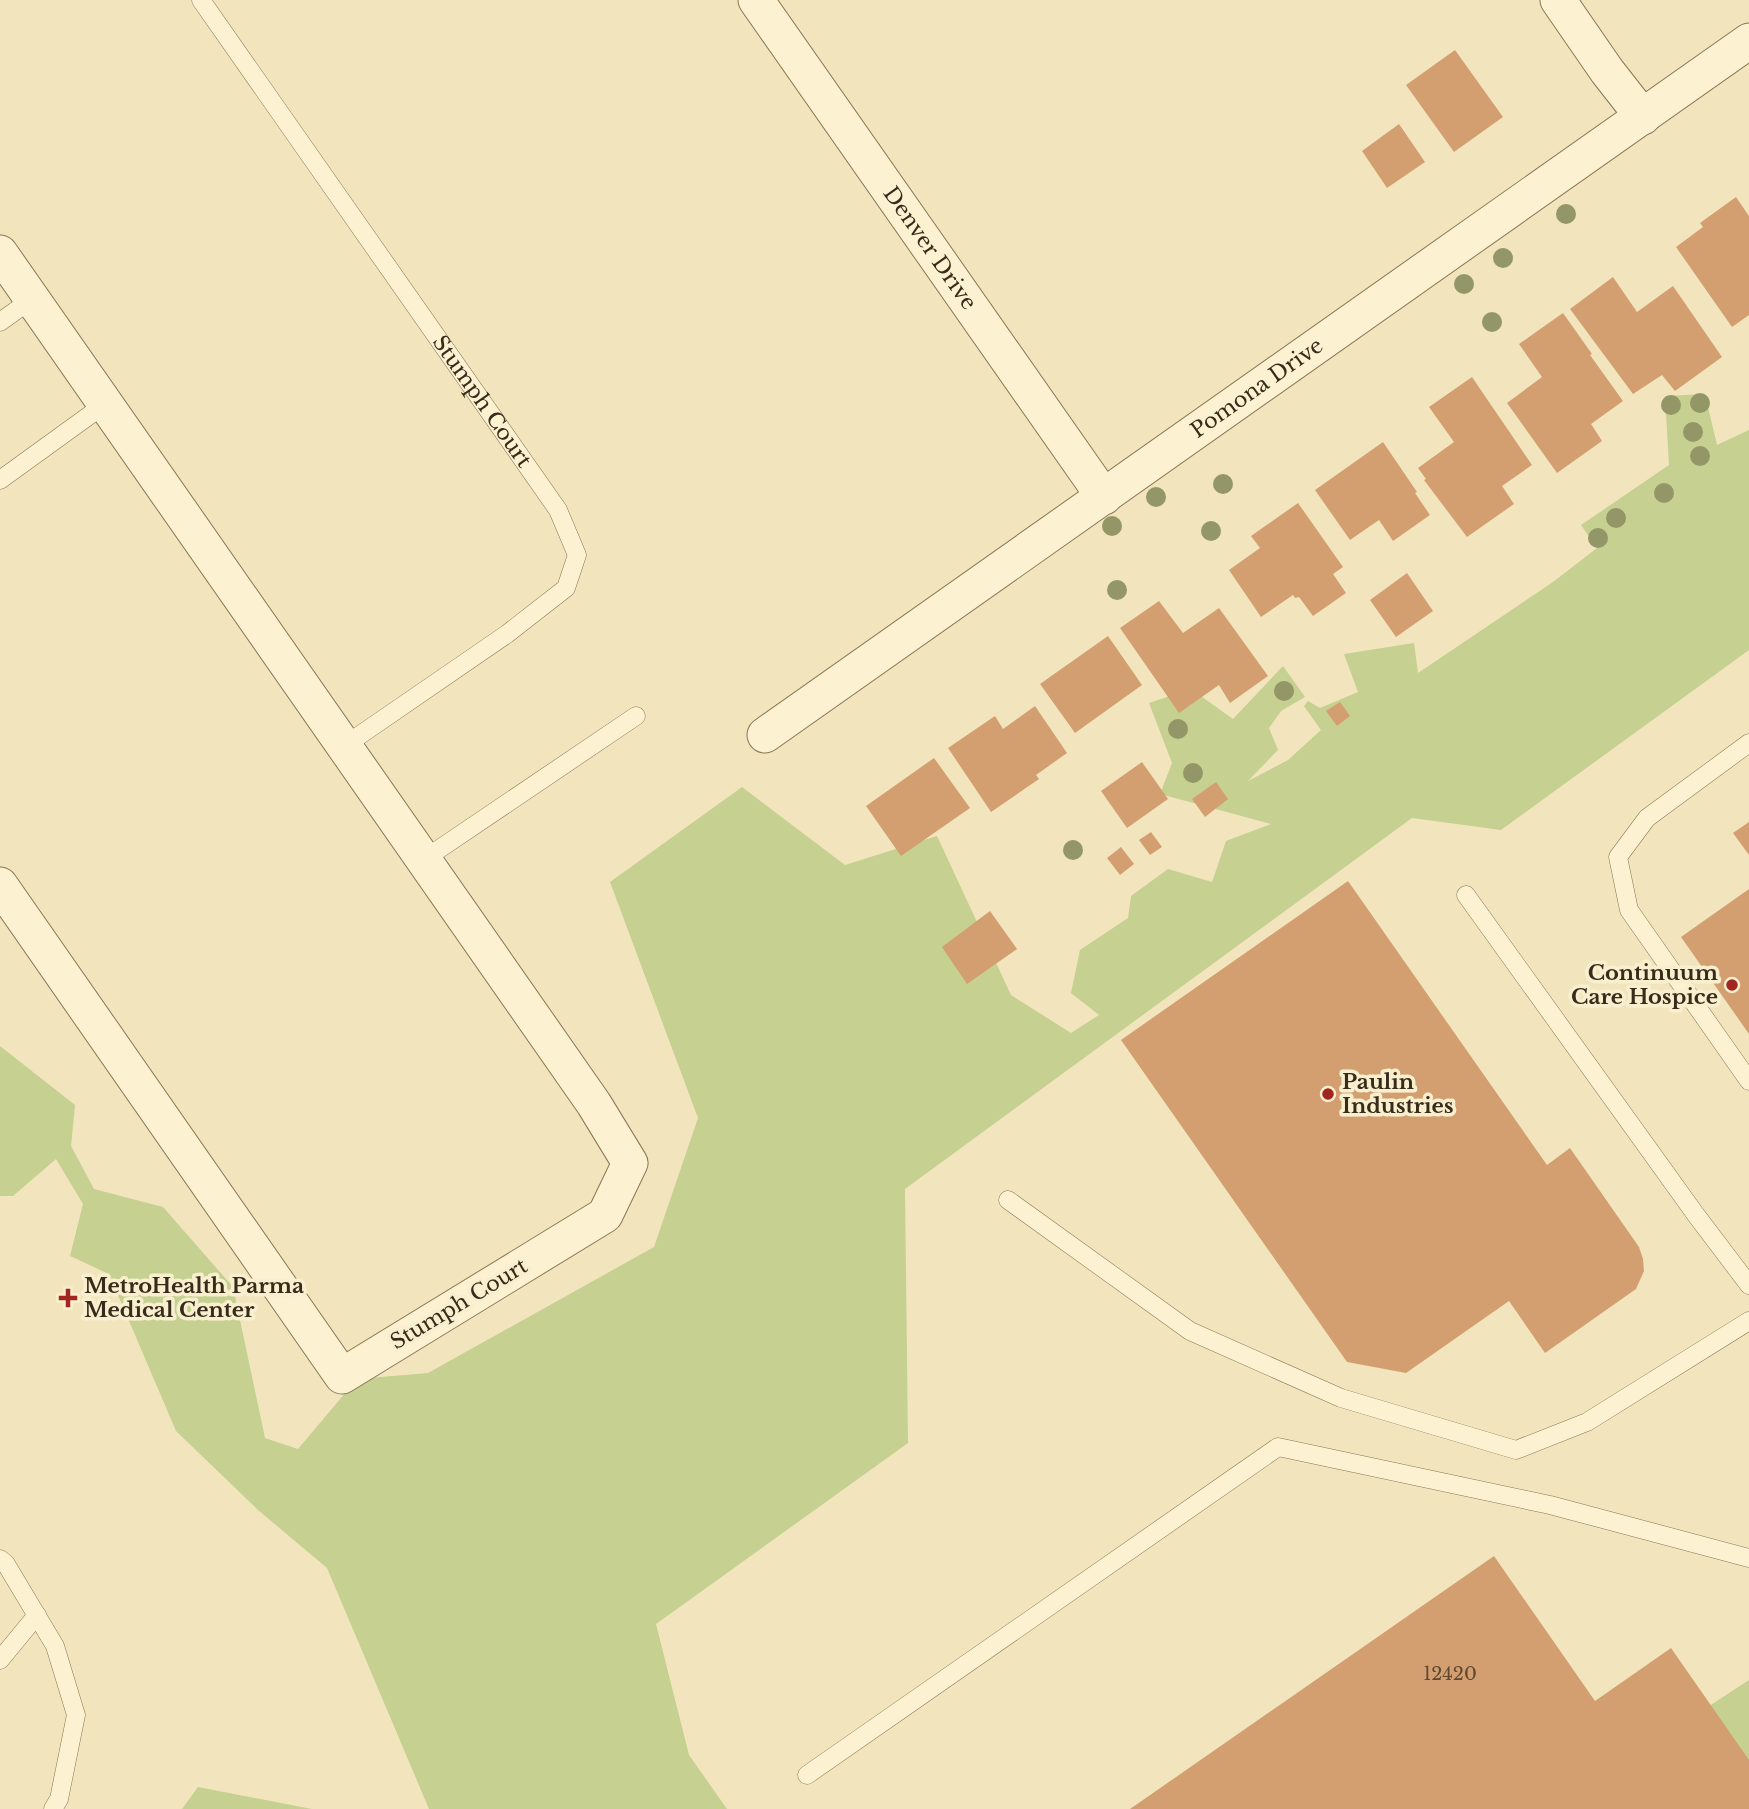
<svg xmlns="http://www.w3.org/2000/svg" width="1749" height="1809" viewBox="0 0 1749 1809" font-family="'Libre Baskerville',serif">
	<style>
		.green { fill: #c5d091 }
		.building { fill: #d39f70 }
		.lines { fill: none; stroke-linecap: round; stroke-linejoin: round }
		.lane-casing { stroke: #8b7555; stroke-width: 19 }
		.street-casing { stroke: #8b7555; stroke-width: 37 }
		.lane { stroke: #fcf2d1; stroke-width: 18 }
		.street { stroke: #fcf2d1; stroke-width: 35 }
		.tree { fill: #939767 }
		.poi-dot { fill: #a0261f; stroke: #f8efce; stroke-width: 2.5 }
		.labels { text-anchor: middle; stroke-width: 7; stroke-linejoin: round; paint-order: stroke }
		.number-label { font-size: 18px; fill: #604830 }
		.street-label { font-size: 21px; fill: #392b1b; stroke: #f8efce }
		.poi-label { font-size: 21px; font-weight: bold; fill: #392b1b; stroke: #f8efce; text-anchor: start }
	</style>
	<rect width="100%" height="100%" fill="#f2e5bd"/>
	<!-- green -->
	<path class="green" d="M1705,394L1717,445L1749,430V650L1501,830L1412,818L905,1189L908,1443L656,1624L689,1755L727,1809H429L327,1568L258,1510L176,1431L109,1274L70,1256L83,1204L56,1159L13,1196H0V1046L75,1105L71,1146L94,1189L163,1207L233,1287L265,1438L298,1449L357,1379L428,1373L654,1247L698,1118L610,882L742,787L845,865L937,836L1011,995L1071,1033L1099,1015L1071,993L1080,950L1128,918L1131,896L1168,869L1212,882L1226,841L1271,824L1160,794L1172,763L1149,703L1191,689L1233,719L1283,666L1305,697L1281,711L1269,728L1278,750L1248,781L1288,760L1321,730L1304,706L1308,701L1320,708L1358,692L1344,654L1414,643L1418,673L1553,582L1597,548L1581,525L1669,465L1665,396Z
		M1749,1680V1777L1700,1712Z
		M198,1787L312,1809H182Z"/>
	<!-- building -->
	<path class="building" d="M1455,50L1503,117L1454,152L1406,85Z
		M1399,124L1425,162L1387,188L1362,151Z
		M1736,197L1749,216V315L1732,327L1676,247L1703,227L1700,223Z
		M1613,277L1637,312L1673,286L1722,357L1675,391L1662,375L1633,394L1570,309Z
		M1563,313L1592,354L1590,355L1623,401L1591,424L1602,441L1557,473L1507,403L1542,377L1519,344Z
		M1472,377L1532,465L1502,486L1514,504L1467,537L1424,480L1426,479L1418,468L1454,442L1429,407Z
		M1383,442L1417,492L1415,493L1430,515L1393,541L1379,520L1350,540L1315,490Z
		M1298,503L1343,567L1333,574L1346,593L1313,616L1299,597L1295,598L1293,595L1261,617L1229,570L1260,548L1251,536Z
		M1407,573L1433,611L1396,637L1370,600Z
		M1159,601L1183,633L1219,608L1268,676L1230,703L1219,685L1179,713L1120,628Z
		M1108,636L1142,685L1075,733L1040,684Z
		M1340,702L1350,716L1337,726L1326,711Z
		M1035,706L1067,753L1036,775L1039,779L991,812L948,748L995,716L1003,729Z
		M934,758L970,808L901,856L866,806Z
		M1142,762L1168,799L1127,828L1101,791Z
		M1216,782L1228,799L1205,817L1192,799Z
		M1749,822V855L1733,833Z
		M1151,832L1162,847L1150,855L1139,840Z
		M1121,847L1134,864L1120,875L1107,858Z
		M1348,881L1547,1165L1570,1148L1639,1247L1643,1259L1644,1271L1636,1289L1545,1353L1509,1301L1406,1373L1347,1362L1121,1040Z
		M1749,889V1034L1681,937Z
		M990,911L1017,949L967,984L942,947Z
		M1494,1556L1595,1701L1671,1648L1749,1760V1809H1130Z"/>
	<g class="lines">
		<!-- lane casing -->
		<g class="lane-casing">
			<g id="lane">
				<path id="s1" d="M201,0L558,510L577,555L566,588L507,634L344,746"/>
				<path d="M0,322L32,299"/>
				<path d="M0,480L105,404"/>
				<path d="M1749,743L1647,818L1618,857L1629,910L1749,1081"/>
				<path d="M423,860L636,716"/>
				<path d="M1466,895L1696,1215L1749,1285"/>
				<path d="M1008,1200L1190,1331L1341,1398L1516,1450L1587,1422L1749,1321"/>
				<path d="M0,1559L6,1564L55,1646L76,1715L59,1799L53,1809"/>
				<path d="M0,1660L37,1615"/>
				<path d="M807,1775L1278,1447L1550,1505L1749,1558"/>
			</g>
		</g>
		<!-- street casing -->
		<g class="street-casing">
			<g id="street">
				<path id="s2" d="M756,0L1104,497"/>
				<path d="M1558,0L1607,71L1643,117"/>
				<path d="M0,253L594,1104L630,1163L605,1215L342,1376L0,885"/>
				<path id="s3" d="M765,735L1749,41"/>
			</g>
		</g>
		<!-- lane -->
		<use href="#lane" class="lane"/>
		<!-- street -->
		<use href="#street" class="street"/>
	</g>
	<!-- trees -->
	<g class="tree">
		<circle cx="1566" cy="214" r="10"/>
		<circle cx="1503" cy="258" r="10"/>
		<circle cx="1464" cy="284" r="10"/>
		<circle cx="1492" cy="322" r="10"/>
		<circle cx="1700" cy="403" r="10"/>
		<circle cx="1671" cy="405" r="10"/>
		<circle cx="1693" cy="432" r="10"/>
		<circle cx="1700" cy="456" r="10"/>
		<circle cx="1223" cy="484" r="10"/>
		<circle cx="1664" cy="493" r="10"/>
		<circle cx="1156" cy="497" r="10"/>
		<circle cx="1616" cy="518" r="10"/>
		<circle cx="1112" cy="526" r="10"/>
		<circle cx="1211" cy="531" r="10"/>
		<circle cx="1598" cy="538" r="10"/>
		<circle cx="1117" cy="590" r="10"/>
		<circle cx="1284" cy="691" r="10"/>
		<circle cx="1178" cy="729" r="10"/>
		<circle cx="1193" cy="773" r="10"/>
		<circle cx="1073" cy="850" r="10"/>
	</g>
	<!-- markers -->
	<g class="poi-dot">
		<circle cx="1732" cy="985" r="7"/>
		<circle cx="1328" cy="1094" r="7"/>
		<path d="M64.5 1287.5h7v7h7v7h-7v7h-7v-7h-7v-7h7z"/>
	</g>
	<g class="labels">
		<!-- number labels -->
		<g class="number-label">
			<text x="1450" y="1680">12420</text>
		</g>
		<!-- street labels -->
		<g class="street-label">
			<text dy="7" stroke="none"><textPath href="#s2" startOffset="303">Denver Drive</textPath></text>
			<text dy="7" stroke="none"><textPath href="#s3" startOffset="602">Pomona Drive</textPath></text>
			<text dy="7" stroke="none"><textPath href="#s1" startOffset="490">Stumph Court</textPath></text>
			<text transform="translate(459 1304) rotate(-31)" y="7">Stumph Court</text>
		</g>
		<!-- poi labels -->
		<g class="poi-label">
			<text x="1718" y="980" text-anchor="end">Continuum<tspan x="1718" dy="24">Care Hospice</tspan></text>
			<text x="1342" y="1089">Paulin<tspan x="1342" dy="24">Industries</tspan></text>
			<text x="84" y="1293">MetroHealth Parma<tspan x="84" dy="24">Medical Center</tspan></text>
		</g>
	</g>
</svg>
